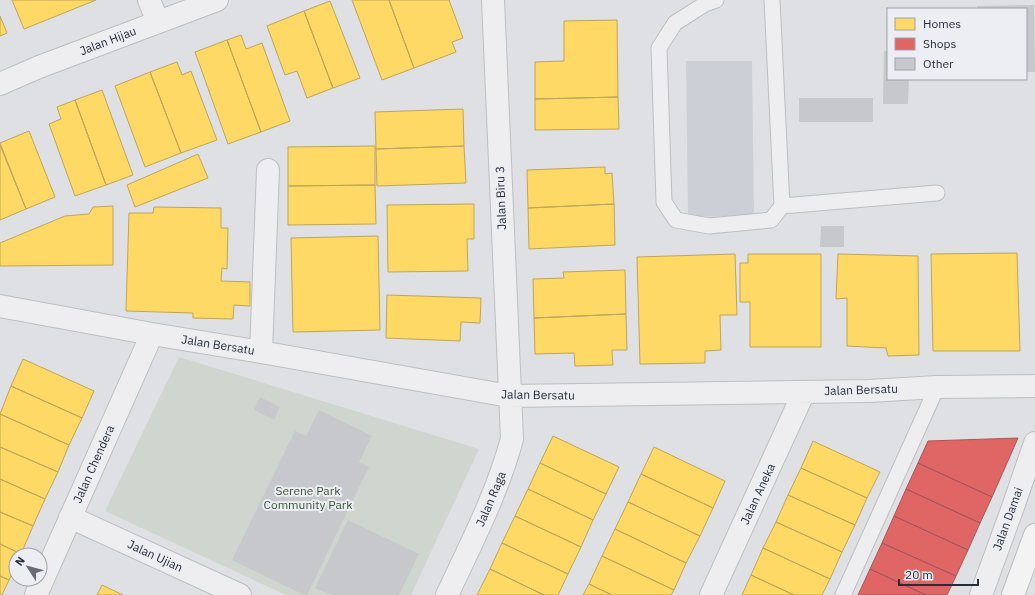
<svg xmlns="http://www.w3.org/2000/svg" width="1035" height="595" viewBox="0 0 1035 595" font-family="'IBM Plex Sans',sans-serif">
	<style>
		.built { fill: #cdcfd6 }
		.green { fill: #ced6cf }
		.homes { fill: #ffd966; stroke: #bea559 }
		.shops { fill: #e06666; stroke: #a95559 }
		.building { fill: #c7c8cb }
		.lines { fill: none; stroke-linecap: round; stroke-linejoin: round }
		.service-casing { stroke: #bdbec1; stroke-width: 17 }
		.minor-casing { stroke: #bdbec1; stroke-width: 24 }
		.primary-casing { stroke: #bbbdc0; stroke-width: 24 }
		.service { stroke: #eeeef0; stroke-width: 15 }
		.minor { stroke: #eeeef0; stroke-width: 22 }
		.primary { stroke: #f3f3f4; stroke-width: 22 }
		.labels { text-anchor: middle; stroke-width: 4; stroke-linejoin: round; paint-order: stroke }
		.street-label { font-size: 12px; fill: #282d3a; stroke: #eceef3 }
		.park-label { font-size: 12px; fill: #3a5436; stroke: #eceef3 }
	</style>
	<rect width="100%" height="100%" fill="#dfe0e3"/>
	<!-- built -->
	<path class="built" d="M686,61H752L754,216L688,217Z"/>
	<!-- green -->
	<path class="green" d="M179,357L479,449L411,595H286L105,511Z"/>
	<!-- homes -->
	<path class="homes" d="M12,0H96L24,29Z
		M352,0H389L414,68L382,80Z
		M389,0H449L463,38L452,42L456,52L414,68Z
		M330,1L360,78L333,88L304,11Z
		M304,11L333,88L307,98L297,71L285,75L267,26Z
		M0,16L7,33L0,36Z
		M617,20L618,97L535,99V62L564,61V21Z
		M241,35L246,49L262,43L290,121L261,132L227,40Z
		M227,40L261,132L228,144L195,52Z
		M177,62L182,75L191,71L217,140L181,153L150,72Z
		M150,72L181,153L145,167L115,86Z
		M102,90L133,175L106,185L75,100Z
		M618,97L619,129L535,130V99Z
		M75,100L106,185L75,196L49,124L61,119L57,107Z
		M463,109L464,146L376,149L375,112Z
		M29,131L55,197L26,209L0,143Z
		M0,145L26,209L0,220Z
		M375,146V185L288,186V147Z
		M464,146L466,183L377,186L376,149Z
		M198,154L208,178L135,207L127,185Z
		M605,167V174L612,173L614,204L528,208L527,170Z
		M375,185L376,224L288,225V186Z
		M474,204V239H467L468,271L388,272L387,205Z
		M614,204L615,245L529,249L528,208Z
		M113,206V265L0,266V243L65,216L89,214L93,207Z
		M154,207L221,208V228H228L227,269L222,268L221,281L250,282V306L234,305L233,319L193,318V313L126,311L129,213H153Z
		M378,236L380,330L293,332L291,238Z
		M1017,253L1020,351H933L931,254Z
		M735,254L737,315H720L721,350L705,351V363L640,364L637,257Z
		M748,254H821V347H750V302H740V263H748Z
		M838,254L918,256L919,355L888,356L886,348L847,346V298L836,299Z
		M625,270L626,314L534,318L533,279L564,278L563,272Z
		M387,295L481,298L480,323L461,322L460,341L386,338Z
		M626,314L627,350H612L613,365L575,366L574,353L535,354L534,318Z
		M23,359L94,391L82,418L11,386Z
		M11,386L82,418L69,445L0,414Z
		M0,414L69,445L58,472L0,447Z
		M553,436L619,467L606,494L540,463Z
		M813,441L880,472L867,498L801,468Z
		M0,447L58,472L45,499L0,479Z
		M654,447L725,481L713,508L641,474Z
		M540,463L606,494L593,520L528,489Z
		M801,468L867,498L855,525L788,495Z
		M641,474L713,508L700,536L628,502Z
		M0,479L45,499L33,526L0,512Z
		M528,489L593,520L581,547L515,516Z
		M788,495L855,525L842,552L776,522Z
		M628,502L700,536L686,563L615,529Z
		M0,512L33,526L21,554L0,544Z
		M515,516L581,547L568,574L502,543Z
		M776,522L842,552L830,579L763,548Z
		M615,529L686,563L674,590L602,556Z
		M502,543L568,574L558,595H544L490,569Z
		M0,544L21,554L20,555H16V565L9,580L0,576Z
		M763,548L830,579L822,595H794L751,575Z
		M602,556L674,590L671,595H612L589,584Z
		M490,569L544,595H477Z
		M751,575L794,595H742Z
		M0,576L9,580L2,595H0Z
		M589,584L612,595H583Z
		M102,585L123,595H97Z"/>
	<!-- shops -->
	<path class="shops" d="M1018,438L992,497L918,463L928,441Z
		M918,463L992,497L980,523L906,489Z
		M906,489L980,523L968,550L894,516Z
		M894,516L968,550L956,576L882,543Z
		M882,543L956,576L947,595H926L870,569Z
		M870,569L926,595H858Z"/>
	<!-- building -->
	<path class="building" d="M1034,5L1035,72H1026V9H978L977,6Z
		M884,51H888V79H909L908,104H883Z
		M799,98H873V122H799Z
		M821,226H844V247H820Z
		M260,397L280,407L274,420L254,410Z
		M319,410L372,436L359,462L369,467L307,595H304L232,560L295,431L306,436Z
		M348,520L419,554L399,595H331L315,588Z"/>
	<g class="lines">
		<!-- service casing -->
		<g class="service-casing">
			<path id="service" d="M716,0L705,4L675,23L659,48L664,202L676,220L709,226L771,220L782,206L937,193
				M772,0L782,206
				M843,595L937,387"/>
		</g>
		<!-- minor casing -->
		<g class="minor-casing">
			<path id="minor" d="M149,0L158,22
				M0,84L39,67L217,0
				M0,306L152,334L261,352L509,396L869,391L937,387L1035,386
				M261,352L268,170
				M70,517L240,595
				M36,595L152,334
				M447,595C471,544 497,494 512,439L493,0
				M711,595L804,392
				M981,595L1013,507L1035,443"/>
		</g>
		<!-- primary casing -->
		<g class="primary-casing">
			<path id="primary" d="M1013,595L1035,535"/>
		</g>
		<!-- service -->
		<use href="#service" class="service"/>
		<!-- minor -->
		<use href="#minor" class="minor"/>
		<!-- primary -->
		<use href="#primary" class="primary"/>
	</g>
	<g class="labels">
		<!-- street labels -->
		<g class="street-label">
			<text transform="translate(108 41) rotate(-21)" y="4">Jalan Hijau</text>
			<text transform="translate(501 198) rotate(-92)" y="4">Jalan Biru 3</text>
			<text transform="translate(218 345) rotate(9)" y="4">Jalan Bersatu</text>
			<text transform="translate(861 390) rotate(-2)" y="4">Jalan Bersatu</text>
			<text transform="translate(538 395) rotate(1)" y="4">Jalan Bersatu</text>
			<text transform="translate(94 464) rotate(-66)" y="4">Jalan Chendera</text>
			<text transform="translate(758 494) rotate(-65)" y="4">Jalan Aneka</text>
			<text transform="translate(491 499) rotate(-67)" y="4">Jalan Raga</text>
			<text transform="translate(1008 519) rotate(-70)" y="4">Jalan Damai</text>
			<text transform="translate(155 556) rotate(25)" y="4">Jalan Ujian</text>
		</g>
		<!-- park labels -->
		<g class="park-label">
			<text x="308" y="495">Serene Park<tspan x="308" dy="14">Community Park</tspan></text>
		</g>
	</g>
	<!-- legend -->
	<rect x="887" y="8" width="140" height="72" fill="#eceef3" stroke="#9ea1a9"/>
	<rect x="895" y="18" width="20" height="12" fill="#ffd966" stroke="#9ea1a9"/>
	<text x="923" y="28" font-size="12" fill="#282d3a">Homes</text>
	<rect x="895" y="38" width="20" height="12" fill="#e06666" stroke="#9ea1a9"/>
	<text x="923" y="48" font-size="12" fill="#282d3a">Shops</text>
	<rect x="895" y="58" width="20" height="12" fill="#c7c8cb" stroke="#9ea1a9"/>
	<text x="923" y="68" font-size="12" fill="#282d3a">Other</text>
	<!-- north arrow -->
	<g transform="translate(28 567) rotate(306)"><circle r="19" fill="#eceef3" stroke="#9ea1a9"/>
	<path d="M0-3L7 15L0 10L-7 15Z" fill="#686c75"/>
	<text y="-6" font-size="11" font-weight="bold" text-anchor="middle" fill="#282d3a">N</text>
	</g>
	<!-- scale -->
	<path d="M899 579v6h79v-6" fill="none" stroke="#282d3a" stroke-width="2"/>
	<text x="905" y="579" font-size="12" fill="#282d3a" stroke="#eceef3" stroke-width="3" paint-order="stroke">20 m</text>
</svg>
